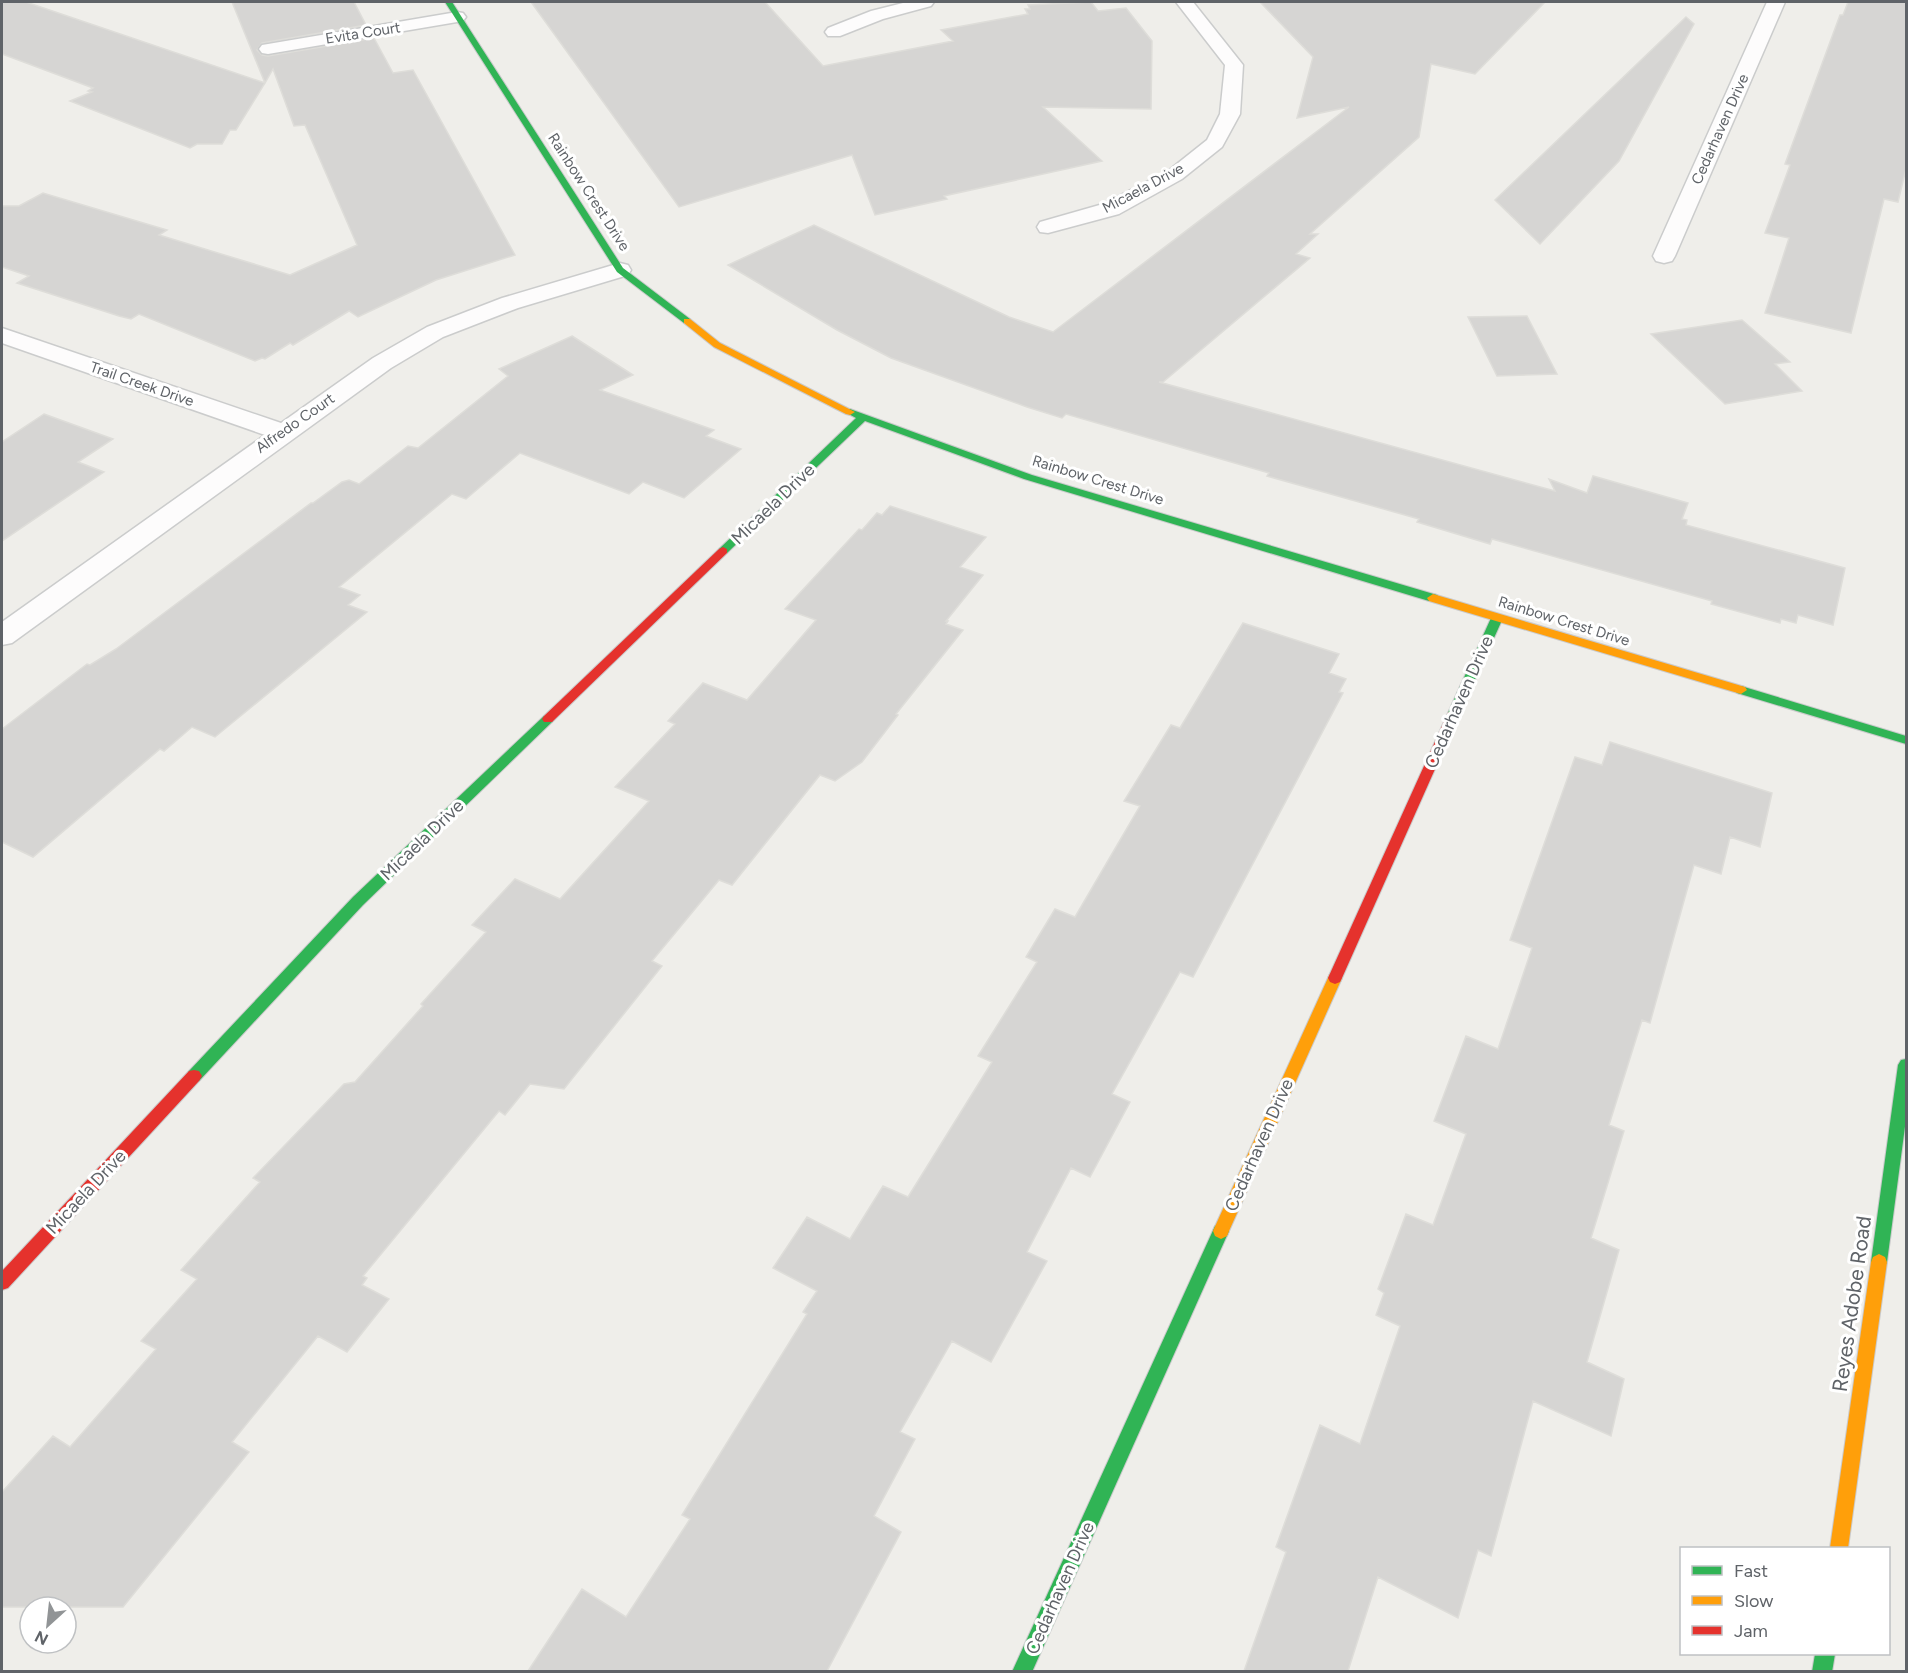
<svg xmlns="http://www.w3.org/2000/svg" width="1908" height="1673" viewBox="0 0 1908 1673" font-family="Figtree,sans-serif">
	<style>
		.building { fill: #d6d5d3; stroke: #deddd9; stroke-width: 1.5 }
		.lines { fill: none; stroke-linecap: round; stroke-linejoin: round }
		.street-casing { stroke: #cbcccc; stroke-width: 3 }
		.fast-casing { stroke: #cacacb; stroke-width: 2 }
		.slow-casing { stroke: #cacacb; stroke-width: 2 }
		.jam-casing { stroke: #cacacb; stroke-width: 2 }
		.street { fill: #fdfcfc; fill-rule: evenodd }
		.fast { fill: #30b455; fill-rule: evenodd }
		.slow { fill: #ff9f0a; fill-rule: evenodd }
		.jam { fill: #e5322d; fill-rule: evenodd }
		.labels { text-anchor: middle; stroke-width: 6; stroke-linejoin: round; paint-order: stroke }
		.far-street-label { font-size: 15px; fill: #5f6368; stroke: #fff }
		.street-label { font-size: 18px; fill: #5f6368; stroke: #fff }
		.near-street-label { font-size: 21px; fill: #5f6368; stroke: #fff }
	</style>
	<rect width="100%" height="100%" fill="#efeeea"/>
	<!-- building -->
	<path class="building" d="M2,2H26L265,83L236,130H230L222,144H197L190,148L70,101L92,92L88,91L93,88L2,54Z
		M232,2H354L366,25L262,43L257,50L262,55L268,56L374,38L393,73L413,70L515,255L436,280L358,317L349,311L293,345L290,343L265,359L262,358L255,361L139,314L131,319L119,316L17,283L29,276L2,267V206H19L43,193L167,230L159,235L290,275L357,245L305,125L294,126L273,69L265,83Z
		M531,2H765L823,66L953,41L941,30L1028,14L1025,9H1030L1028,5L1091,2L1098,11L1126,8L1152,41L1151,109L1043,107L1102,161L944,196L947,199L875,215L852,155L679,207Z
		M1260,2H1545L1475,74L1431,64L1419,137L1310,234H1318L1296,254L1310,258L1163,382H1159L1555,491L1549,479L1587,493L1593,476L1688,503L1682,519L1687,520L1686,525L1845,568L1833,625L1798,615L1796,623L1781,619L1780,623L1711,604L1712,601L1492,539L1490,544L1417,522L1419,519L1267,476L1269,473L1066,414L1062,418L1027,407L891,358L837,330L728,265L814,225L1009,317L1053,332L1349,107L1297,118L1313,57Z
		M1848,2H1906V169L1898,202L1884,199L1851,333L1765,313L1789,238L1765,233L1790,165L1785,164L1840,15H1843Z
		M1686,17L1694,24L1619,161L1540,244L1495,200Z
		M1527,316L1557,374L1497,376L1468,317Z
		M1742,320L1790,362L1775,364L1802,391L1725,404L1651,334Z
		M572,336L633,375L600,390L714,430L706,436L741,449L684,498L643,482L629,494L520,453L466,499L452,494L339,587L360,595L348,605L367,612L215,737L192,727L164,751L160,749L33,857L2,842V729L87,664L90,665L116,649L311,503H313L342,482L349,480L359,484L408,446L418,448L508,376L499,369Z
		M44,414L113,439L78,462L104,472L2,541V442Z
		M890,506L986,537L960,567L983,575L946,621H948L946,624L963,630L896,714L898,715L862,762L835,781L820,775L732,885L719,880L652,961L662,966L564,1089L530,1084L505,1115L499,1111L363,1276L367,1278L362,1285L389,1299L347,1352L318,1336L232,1442L249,1452L123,1607H2V1492L53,1436L70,1447L156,1349L141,1341L197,1279L181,1270L260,1182L253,1178L344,1084L355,1082L423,1006L421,1004L486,932L472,925L515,879L560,899L649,801L615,787L675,724L668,721L703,683L747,700L816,620L785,609L859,529L862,530L877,513L882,515Z
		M1243,623L1339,654L1329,673L1346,679L1339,692L1343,693L1193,977L1180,972L1112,1094L1130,1102L1090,1177L1071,1168L1027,1252L1047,1261L991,1362L952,1341L900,1432L915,1439L874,1516L901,1532L827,1671H528L582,1589L626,1617L690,1519L682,1515L807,1314L803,1312L817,1291L773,1268L807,1217L850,1239L883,1186L908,1197L992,1062L978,1056L1037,962L1026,957L1055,909L1075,917L1140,806L1124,801L1171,725L1180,728Z
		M1610,742L1772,793L1760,847L1730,837L1721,874L1694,865L1650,1023L1642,1020L1609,1125L1624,1131L1591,1238L1619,1250L1587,1362L1624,1379L1611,1436L1533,1401L1491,1556L1478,1550L1458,1618L1378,1577L1348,1671H1244L1286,1552L1276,1547L1320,1425L1360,1444L1400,1326L1376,1315L1384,1293L1378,1289L1406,1214L1433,1225L1466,1134L1434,1121L1466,1036L1498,1049L1532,948L1510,940L1575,757L1602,765Z"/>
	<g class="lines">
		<!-- street casing -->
		<g class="street-casing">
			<path id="street" d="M907,2H934L931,6L883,19L840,36H828L825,32L828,28L871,11Z
				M1176,2H1193L1243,65L1240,114L1222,147L1182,179L1119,214L1048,233L1040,232L1037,227L1040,222L1103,204L1168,171L1207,140L1220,114L1225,65Z
				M1767,2H1785L1675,256L1672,261L1664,263L1656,261L1653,256Z
				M457,12L463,13L466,17L463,21L268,54L262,53L259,49L262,45L268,44Z
				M620,263L628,265L631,270L628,275L518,308L443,337L391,368L12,643L2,645V622L265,435L2,343V328L281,423L373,358L427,327L502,298Z"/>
		</g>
		<!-- fast casing -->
		<g class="fast-casing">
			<path id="fast" d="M445,2H452L623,268L690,319V323H684L617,272Z
				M850,409L1032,475L1437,595L1439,598L1437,601H1429L1024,479L865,421L727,553H719V549L856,418L845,412Z
				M1497,614L1503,618L1460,713L1454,717L1450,716L1448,713L1491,618Z
				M1741,686L1906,736V744L1737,693L1735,690L1737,687Z
				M548,715L554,719L552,722L363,905L199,1081L194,1082L189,1081L186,1076L189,1071L353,897L544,716Z
				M1906,1059V1119L1887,1262L1885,1267L1879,1270L1873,1267L1871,1262L1898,1065L1901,1060Z
				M1221,1223L1227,1226L1229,1231L1032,1672H1012L1215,1226Z
				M1815,1654H1835L1832,1672H1812Z"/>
		</g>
		<!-- slow casing -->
		<g class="slow-casing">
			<path id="slow" d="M684,319H690L720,343L855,412L850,415L846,414L714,347L684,323Z
				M1433,594L1745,687L1747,690L1741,694L1429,601L1427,598Z
				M1335,972L1340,974L1342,978L1229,1231L1227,1236L1221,1239L1215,1236L1213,1231L1328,978L1330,974Z
				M1879,1254L1885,1257L1887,1262L1848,1548H1830L1871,1262L1873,1257Z"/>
		</g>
		<!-- jam casing -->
		<g class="jam-casing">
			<path id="jam" d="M723,547L727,549V553L552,722H544L542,719L544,716L719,549Z
				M1454,709L1460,713L1342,978L1340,982L1335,984L1330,982L1328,978L1448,713Z
				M194,1070L199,1071L202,1076L199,1081L8,1288L2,1290V1271L189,1071Z"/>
		</g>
		<!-- street -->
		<use href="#street" class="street"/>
		<!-- fast -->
		<use href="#fast" class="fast"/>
		<!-- slow -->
		<use href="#slow" class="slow"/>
		<!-- jam -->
		<use href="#jam" class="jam"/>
	</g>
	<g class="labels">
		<!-- far-street labels -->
		<g class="far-street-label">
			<text transform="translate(363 33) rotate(-9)" y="5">Evita Court</text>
			<text transform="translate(1720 129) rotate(-66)" y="5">Cedarhaven Drive</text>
			<text transform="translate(1143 188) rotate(-28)" y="5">Micaela Drive</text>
			<text transform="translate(589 192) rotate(57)" y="5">Rainbow Crest Drive</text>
			<text transform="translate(142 384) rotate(19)" y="5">Trail Creek Drive</text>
			<text transform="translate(295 423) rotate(-35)" y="5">Alfredo Court</text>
			<text transform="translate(1098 480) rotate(17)" y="5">Rainbow Crest Drive</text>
			<text transform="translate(1564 621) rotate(17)" y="5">Rainbow Crest Drive</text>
		</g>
		<!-- street labels -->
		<g class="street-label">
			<text transform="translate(773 504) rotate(-44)" y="6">Micaela Drive</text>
			<text transform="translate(1459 702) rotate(-66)" y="6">Cedarhaven Drive</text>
			<text transform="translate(422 840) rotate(-44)" y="6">Micaela Drive</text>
			<text transform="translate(1259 1145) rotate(-66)" y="6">Cedarhaven Drive</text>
			<text transform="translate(86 1192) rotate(-47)" y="6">Micaela Drive</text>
			<text transform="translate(1060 1588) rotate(-66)" y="6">Cedarhaven Drive</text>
		</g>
		<!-- near-street labels -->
		<g class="near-street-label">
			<text transform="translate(1852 1304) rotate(-82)" y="7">Reyes Adobe Road</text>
		</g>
	</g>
	<!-- border -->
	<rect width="1908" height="1673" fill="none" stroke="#5f6368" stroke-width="6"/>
	<!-- legend -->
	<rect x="1680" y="1547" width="210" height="108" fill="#ffffff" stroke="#bfc1c3" stroke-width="1.5"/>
	<rect x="1692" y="1566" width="30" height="9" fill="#30b455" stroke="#bfc1c3" stroke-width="1.5"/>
	<text x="1734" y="1577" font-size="18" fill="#5f6368">Fast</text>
	<rect x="1692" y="1596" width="30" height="9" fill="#ff9f0a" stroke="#bfc1c3" stroke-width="1.5"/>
	<text x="1734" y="1607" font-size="18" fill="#5f6368">Slow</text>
	<rect x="1692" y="1626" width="30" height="9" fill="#e5322d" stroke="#bfc1c3" stroke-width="1.5"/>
	<text x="1734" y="1637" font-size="18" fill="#5f6368">Jam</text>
	<!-- north arrow -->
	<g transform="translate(48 1625) rotate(207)"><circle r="28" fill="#ffffff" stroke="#bfc1c3" stroke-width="1.5"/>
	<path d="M0-4.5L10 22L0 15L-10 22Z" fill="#919496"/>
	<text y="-9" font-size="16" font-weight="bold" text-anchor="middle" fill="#5f6368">N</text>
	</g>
</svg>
